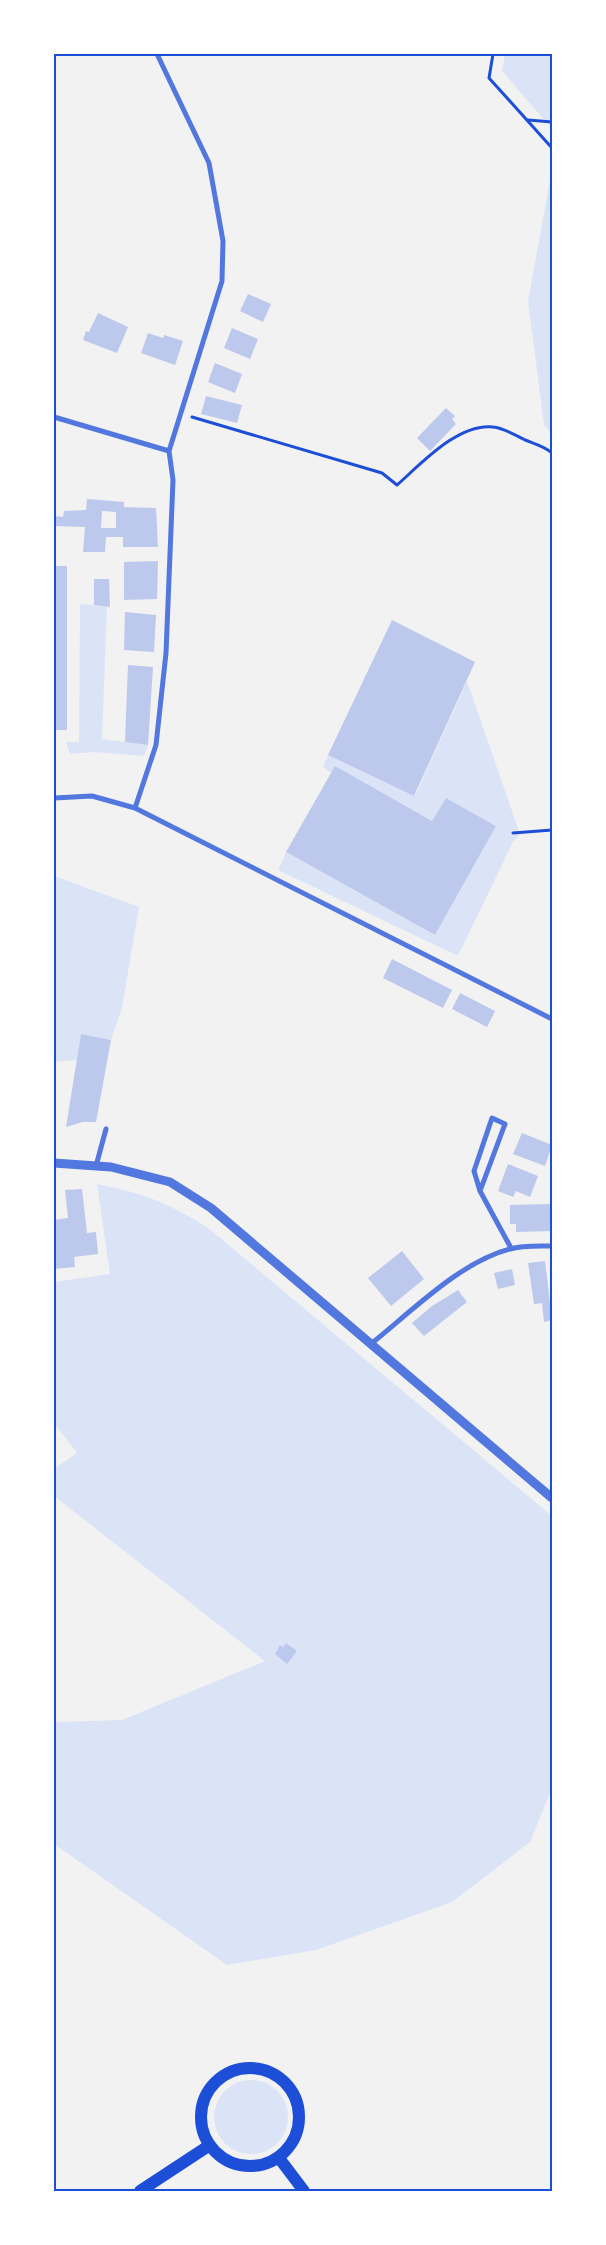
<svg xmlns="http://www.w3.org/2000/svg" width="606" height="2245" viewBox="0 0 606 2245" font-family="'Sofia Sans Condensed',sans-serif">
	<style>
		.green { fill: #dbe4f7 }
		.building { fill: #bdc9ec; fill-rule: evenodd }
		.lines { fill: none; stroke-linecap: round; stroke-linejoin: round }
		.path { stroke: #1d4ed8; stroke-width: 3 }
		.minor { stroke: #5277de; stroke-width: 5 }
		.tertiary { stroke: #5277de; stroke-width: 9 }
		.primary { stroke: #1d4ed8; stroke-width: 12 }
		.neatline { fill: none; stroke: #1d4ed8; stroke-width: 2 }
	</style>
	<rect width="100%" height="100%" fill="#f2f2f2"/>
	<!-- green -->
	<path class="green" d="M505,54H552V129L502,71Z
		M550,180H552V434L544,425L528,301Z
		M80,604L107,606L102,739L148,745L144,756L95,752L70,754L66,742H79Z
		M467,681L520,834L513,842L458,956L278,870L286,852L435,935L496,826L446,798L432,821L335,767L331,773L323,767L328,755L415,796Z
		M54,876L139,907L122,1008L111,1040L81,1034L77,1060L54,1062Z
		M97,1184C143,1193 166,1202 207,1227L552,1516V1788L530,1842L452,1902L316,1950L227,1965L54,1844V1722L122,1720L265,1661L54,1496V1469L77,1453L54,1423V1282L110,1274Z
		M214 2117a37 37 0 1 1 74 0a37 37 0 1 1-74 0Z"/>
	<!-- building -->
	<path class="building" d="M248,294L271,304L263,322L240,311Z
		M98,313L128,327L117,353L83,340L86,331L89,332Z
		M232,328L258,339L250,359L224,348Z
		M148,333L163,338L164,335L183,341L175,365L141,353Z
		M215,363L242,374L235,393L208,382Z
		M206,396L242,405L237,423L201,414Z
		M446,408L455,416L452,419L456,424L430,451L417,438Z
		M87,499L124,502V507L156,508L158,547H123V537H106L105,552H83L85,527L54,526V516L63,517L64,511L86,510ZM102,511L116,512V528H101Z
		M158,561L157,599L124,600V562Z
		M54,566H67V730H54Z
		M94,579H109L110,607L94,605Z
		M125,612L156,615L154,652L124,650Z
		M392,620L475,662L414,796L328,755Z
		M128,665L153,667L148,745L125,742Z
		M335,766L432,821L446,798L496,826L435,935L286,852Z
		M392,959L452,990L443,1008L383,978Z
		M460,993L495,1011L487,1027L452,1009Z
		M81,1034L111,1040L96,1122H83L66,1127Z
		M522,1133L552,1145L545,1166L513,1154Z
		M508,1164L538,1176L530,1197L516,1191L513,1197L498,1191Z
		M82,1189L87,1233L96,1232L98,1254L74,1257L75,1267L54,1269V1220L68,1218L65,1190Z
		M550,1204L551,1231L516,1232V1224H510V1205Z
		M402,1251L424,1279L391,1306L368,1278Z
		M545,1261L552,1320L544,1322L542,1303L534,1304L528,1263Z
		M512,1269L515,1285L498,1289L494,1273Z
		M458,1290L467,1302L424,1336L412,1323L432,1306Z
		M286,1643L297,1651L287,1664L275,1654L280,1645L283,1647Z"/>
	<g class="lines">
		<!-- path -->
		<path class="path" d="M493,54L489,78L552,148
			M528,120L552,122
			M192,417L382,473L397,485C421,464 458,423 493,427C504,428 515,435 525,440C535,444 544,446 552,453
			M513,833L552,830"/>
		<!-- minor -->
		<path class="minor" d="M54,417L169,451
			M54,798L92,796L135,808L552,1019
			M135,808L156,745L166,653L173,480L169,451L222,281L223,241L209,163L157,54
			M96,1166L106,1129
			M480,1191L474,1171L492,1118L505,1124L480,1191L511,1248
			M372,1343C412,1311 460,1262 510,1249C523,1245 539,1246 552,1246"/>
		<!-- tertiary -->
		<path class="tertiary" d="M54,1163L111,1167L170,1182L211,1208L552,1498"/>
		<!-- primary -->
		<path class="primary" d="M201 2117a49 49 0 1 1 98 0a49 49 0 1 1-98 0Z
			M279,2158L304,2191
			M140,2191L210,2145"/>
	</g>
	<!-- border -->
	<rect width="606" height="2245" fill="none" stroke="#ffffff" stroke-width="110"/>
	<rect x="55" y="55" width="496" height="2135" class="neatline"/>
</svg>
